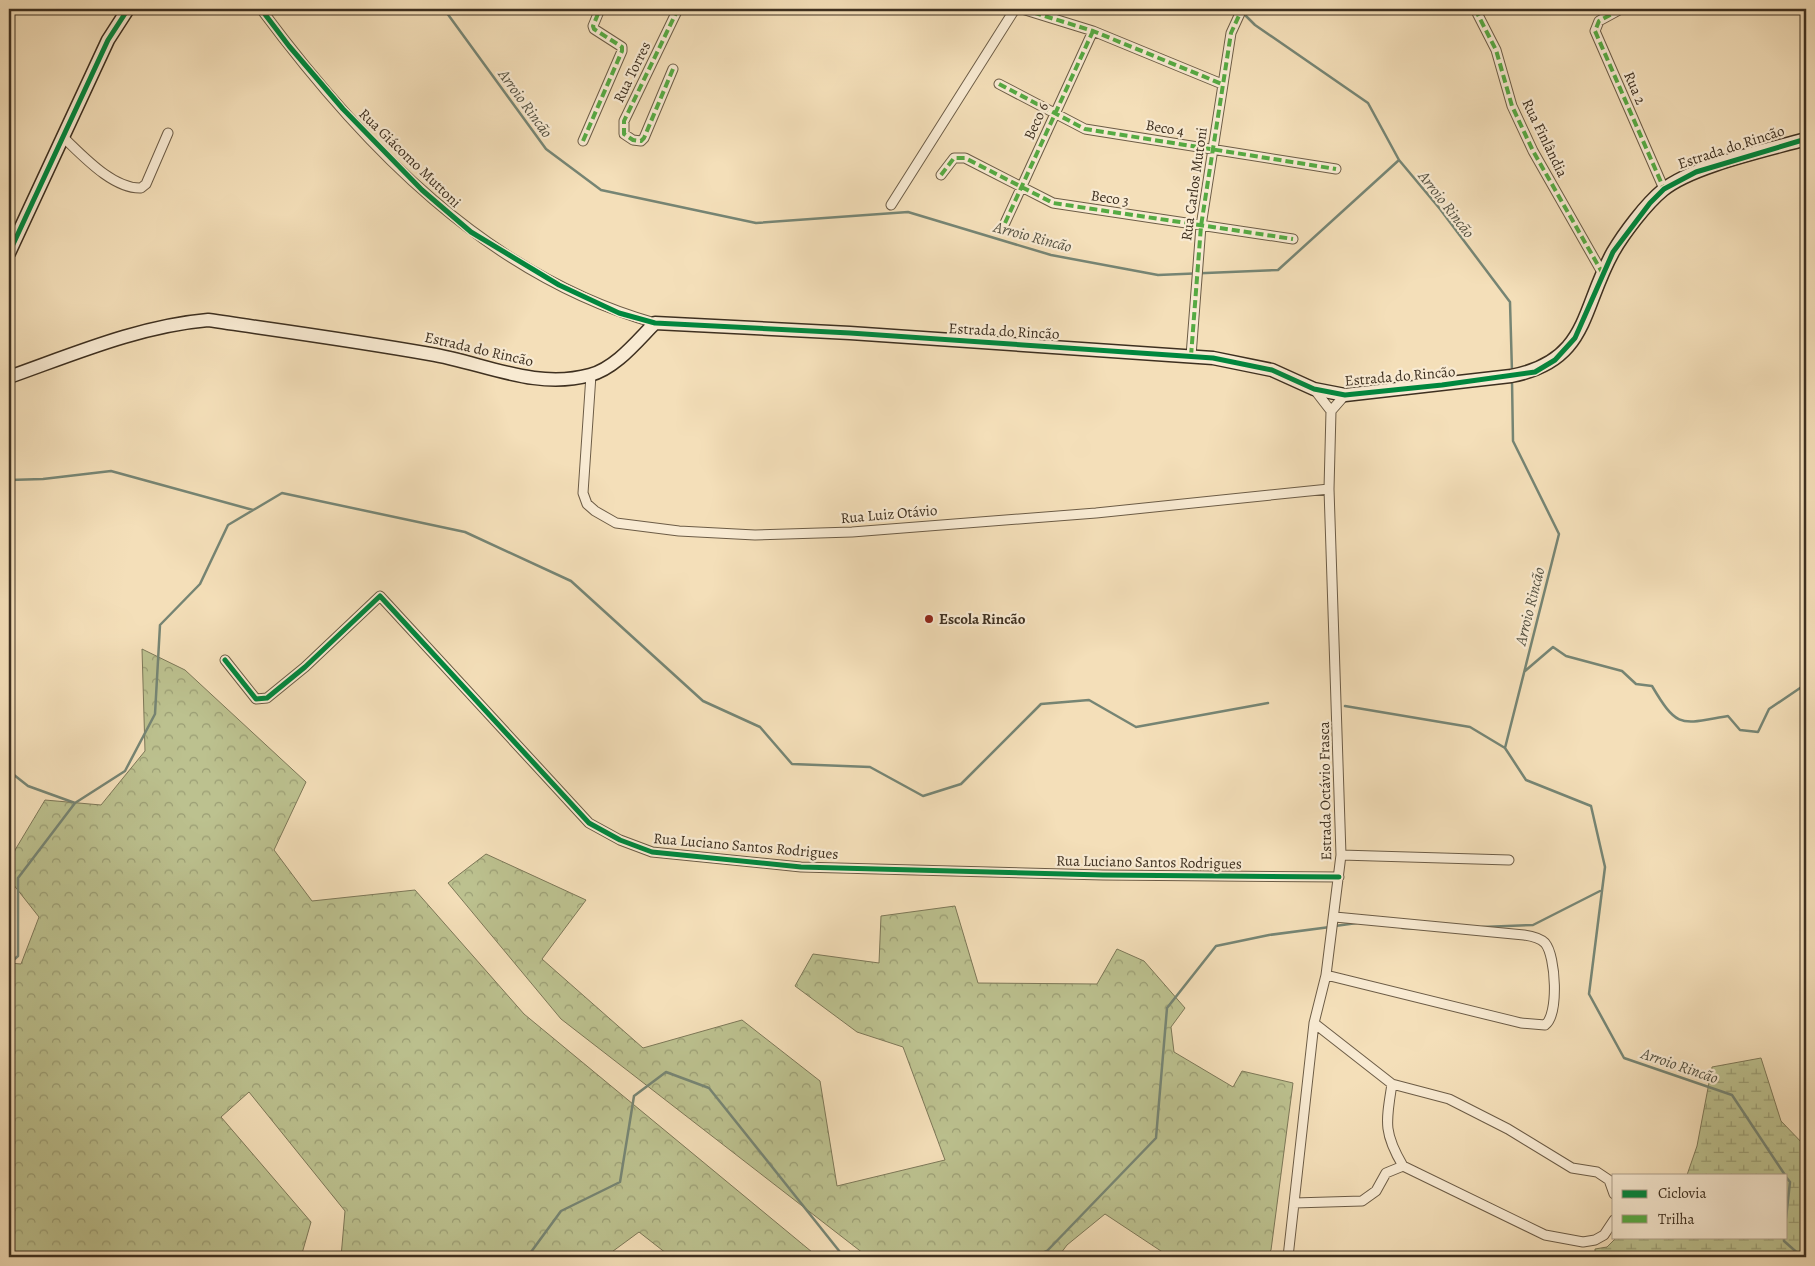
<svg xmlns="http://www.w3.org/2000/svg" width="1815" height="1266" viewBox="0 0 1815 1266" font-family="Alegreya,serif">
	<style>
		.forest { fill: url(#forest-crowns); stroke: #7d7858 }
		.wetland { fill: url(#wetland-marsh); stroke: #7d7858 }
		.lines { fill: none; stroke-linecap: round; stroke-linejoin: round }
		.stream { stroke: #768574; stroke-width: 2.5 }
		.street-casing { stroke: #6c5c46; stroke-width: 11 }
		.secondary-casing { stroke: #3e3020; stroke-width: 15 }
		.street { stroke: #f8ead2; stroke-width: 9 }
		.secondary { stroke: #f8ead2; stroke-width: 12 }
		.quiet { stroke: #55ab43; stroke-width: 4; stroke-dasharray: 8 4; stroke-linecap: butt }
		.cycleway-casing { stroke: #f8ead2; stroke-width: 8 }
		.cycleway { stroke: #00873e; stroke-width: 5 }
		.poi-dot { fill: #8f2418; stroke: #f8ead2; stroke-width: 2 }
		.labels { text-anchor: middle; stroke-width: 4.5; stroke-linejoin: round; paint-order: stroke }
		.street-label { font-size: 15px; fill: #3e3020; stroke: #f8ead2 }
		.poi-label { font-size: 15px; font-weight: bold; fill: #3e3020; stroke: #f8ead2; text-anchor: start }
		.water-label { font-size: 16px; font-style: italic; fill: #565343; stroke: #f8ead2 }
	</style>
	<defs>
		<pattern id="forest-crowns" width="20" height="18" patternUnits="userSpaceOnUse" patternTransform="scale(1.25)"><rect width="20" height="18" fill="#bcc18f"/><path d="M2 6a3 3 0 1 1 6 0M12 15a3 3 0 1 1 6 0" fill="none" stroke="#9a9d74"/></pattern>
		<pattern id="wetland-marsh" width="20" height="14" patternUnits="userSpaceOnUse" patternTransform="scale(1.25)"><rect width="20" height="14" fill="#bcc18f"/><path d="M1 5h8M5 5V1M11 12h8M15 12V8" fill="none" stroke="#9a9d74"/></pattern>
	</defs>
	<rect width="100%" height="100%" fill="#f4dfb9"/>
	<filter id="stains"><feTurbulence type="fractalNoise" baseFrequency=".004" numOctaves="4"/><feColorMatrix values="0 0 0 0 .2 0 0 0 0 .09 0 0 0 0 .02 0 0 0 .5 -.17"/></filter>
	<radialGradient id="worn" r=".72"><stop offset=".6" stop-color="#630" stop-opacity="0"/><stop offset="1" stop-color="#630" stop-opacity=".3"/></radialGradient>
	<!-- forest -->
	<path class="forest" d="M142,649L185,670L306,782L274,850L312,901L415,890L524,1014L818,1257H671L639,1232L605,1257H341L345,1211L249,1092L221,1117L311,1222L301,1257H9V963L21,964L39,917L9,879V860L45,800L101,805L145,751Z
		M486,854L586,900L542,959L643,1048L742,1020L820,1081L837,1186L945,1160L903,1047L857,1032L795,986L813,954L879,963L881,916L955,906L978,983L1097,984L1117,949L1144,961L1185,1008L1171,1027L1174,1052L1233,1087L1242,1071L1293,1083L1271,1250L1266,1257H1170L1105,1214L1067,1245L1058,1257H868L561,1019L448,883Z"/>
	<!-- wetland -->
	<path class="wetland" d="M1761,1058L1781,1121L1806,1147V1257H1595V1249L1607,1247L1617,1237H1786V1175H1687L1697,1146L1712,1067Z"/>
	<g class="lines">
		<!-- stream -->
		<path class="stream" d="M444,9L546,149L601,190L756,223L908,212L1051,255L1158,275L1278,270L1399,160L1440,209L1510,302L1512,372
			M1243,13L1255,25L1368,103L1399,160
			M1512,380L1513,441L1559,534L1505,748L1526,780L1591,806L1605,867L1589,994L1624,1058L1732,1095L1785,1175
			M9,480L43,479L111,471L253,510
			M1525,671L1553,647L1566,656L1622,671L1636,684L1652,686C1678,730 1681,724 1728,716L1740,730L1758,732L1769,709L1806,684
			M1345,706L1470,727L1505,748
			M9,771L28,786L75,803
			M1335,926L1357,923
			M1482,927L1533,925L1600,891
			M1402,928L1424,929
			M9,964L18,956V878L75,803L125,771L155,714L160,625L200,584L228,525L282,493L465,532L571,581L703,701L760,727L792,764L870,767L923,796L961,784L1041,704L1089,700L1136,727L1268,703
			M1786,1177L1790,1182L1786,1218
			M1784,1237V1241L1802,1257
			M533,1257L531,1252L561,1211L620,1182L634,1096L666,1072L709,1088L844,1257
			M1032,1257L1047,1251L1156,1138L1167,1008L1216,946L1269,935L1330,927"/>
		<!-- street casing -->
		<g class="street-casing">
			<path id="street" d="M261,9C362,145 487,276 655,323
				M1022,9L1093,31L1222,84
				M1475,9L1496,50L1512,106L1533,151L1603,274
				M1621,9L1599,21L1595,31L1664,189
				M673,69L644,138L641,141L633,140L624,134V121L678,9
				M999,84L1085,129L1336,169
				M64,138C83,156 113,189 141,188L146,184L168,133
				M583,141L622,51V47L594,29L593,26L600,9
				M941,175L954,158H965L1053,203L1293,239
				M891,205L1015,9
				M1005,223L1093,31
				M1191,356L1201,226L1231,33L1242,9
				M591,375L583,493L587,504L595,511L616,523L679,531L755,535L852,532L1096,513L1329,489
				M1314,389L1331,411
				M225,660L256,699L267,698L305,667L380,596L589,823L620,840L652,852L801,867L1103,875L1339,877
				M1341,855L1509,860
				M1326,975L1521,1023L1545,1025C1559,1015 1556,956 1545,943C1540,938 1531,936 1524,935L1335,917
				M1314,1023L1392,1084L1449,1099L1508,1129L1572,1168L1597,1172L1609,1180L1614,1194
				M1392,1084C1386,1122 1383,1132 1403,1166
				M1294,1203L1362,1201L1376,1191L1386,1173L1403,1166L1545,1235L1583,1242L1595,1240L1604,1235L1614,1220
				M1288,1257L1314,1023L1326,975L1341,855L1329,489L1331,411L1345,395"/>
		</g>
		<!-- secondary casing -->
		<g class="secondary-casing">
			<path id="secondary" d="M9,253L108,40L128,9
				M9,377C74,354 139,326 208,320C283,331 357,341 430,354C484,363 535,390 590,375C616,368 637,341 655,323L850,333L1213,358L1272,370L1314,389L1345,395L1511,376C1589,361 1581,309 1613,252C1624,233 1646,204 1663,190C1692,166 1768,150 1806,139"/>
		</g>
		<!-- street -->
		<use href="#street" class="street"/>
		<!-- secondary -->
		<use href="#secondary" class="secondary"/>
		<!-- quiet -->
		<path class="quiet" d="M1022,9L1093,31L1222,84
			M1475,9L1496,50L1512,106L1533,151L1603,274
			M1621,9L1599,21L1595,31L1664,189
			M673,69L644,138L641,141L633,140L624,134V121L678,9
			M999,84L1085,129L1336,169
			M583,141L622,51V47L594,29L593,26L600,9
			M941,175L954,158H965L1053,203L1293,239
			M1005,223L1093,31
			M1191,356L1201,226L1231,33L1242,9"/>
		<!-- cycleway casing -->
		<g class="cycleway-casing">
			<path id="cycleway" d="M261,9L289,46L343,109L422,190L471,232L559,285L619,313L655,323L850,333L1213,358L1272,370L1314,389L1345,395L1442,385L1535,372L1555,360L1575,338L1613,252L1650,203L1664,189L1696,172L1806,139
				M9,253L108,40L128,9
				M225,660L256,699L267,698L305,667L380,596L589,823L620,840L652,852L801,867L1103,875L1339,877"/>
		</g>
		<!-- cycleway -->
		<use href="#cycleway" class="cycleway"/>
	</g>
	<!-- markers -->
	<circle class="poi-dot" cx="929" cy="619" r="5"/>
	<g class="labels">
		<!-- street labels -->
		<g class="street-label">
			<text transform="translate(632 72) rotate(-64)" y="5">Rua Torres</text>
			<text transform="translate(1635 88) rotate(67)" y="5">Rua 2</text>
			<text transform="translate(1036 121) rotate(-66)" y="5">Beco 6</text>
			<text transform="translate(1165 128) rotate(10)" y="5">Beco 4</text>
			<text transform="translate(1545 138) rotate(64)" y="5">Rua Finlândia</text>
			<text transform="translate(1731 147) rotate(-18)" y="5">Estrada do Rincão</text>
			<text transform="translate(410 158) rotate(44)" y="5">Rua Giácomo Muttoni</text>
			<text transform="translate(1194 184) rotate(-82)" y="5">Rua Carlos Mutoni</text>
			<text transform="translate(1110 198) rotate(9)" y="5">Beco 3</text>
			<text transform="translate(1004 331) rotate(3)" y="5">Estrada do Rincão</text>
			<text transform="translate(479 349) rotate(13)" y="5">Estrada do Rincão</text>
			<text transform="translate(1400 376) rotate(-5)" y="5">Estrada do Rincão</text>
			<text transform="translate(889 514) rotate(-5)" y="5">Rua Luiz Otávio</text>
			<text transform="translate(1325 791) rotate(-91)" y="5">Estrada Octávio Frasca</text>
			<text transform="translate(746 846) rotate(5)" y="5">Rua Luciano Santos Rodrigues</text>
			<text transform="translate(1149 862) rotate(1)" y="5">Rua Luciano Santos Rodrigues</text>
		</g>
		<!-- poi labels -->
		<g class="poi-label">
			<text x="939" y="624">Escola Rincão</text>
		</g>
		<!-- water labels -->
		<g class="water-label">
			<text transform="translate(526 103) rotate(54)" y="6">Arroio Rincão</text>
			<text transform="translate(1447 204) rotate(52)" y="6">Arroio Rincão</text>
			<text transform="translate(1033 236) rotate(15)" y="6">Arroio Rincão</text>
			<text transform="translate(1529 606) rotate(-76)" y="6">Arroio Rincão</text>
			<text transform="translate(1680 1065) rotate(19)" y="6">Arroio Rincão</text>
		</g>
	</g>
	<!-- margin -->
	<rect width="1815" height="1266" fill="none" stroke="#f4dfb9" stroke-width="30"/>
	<rect x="10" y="10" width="1795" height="1246" fill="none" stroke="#3e3020" stroke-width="2.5"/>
	<rect x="15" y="15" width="1785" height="1236" fill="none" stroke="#3e3020"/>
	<!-- legend -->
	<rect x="1612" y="1174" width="175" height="65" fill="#f8ead2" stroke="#aea08b"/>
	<rect x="1622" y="1190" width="25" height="8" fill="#00873e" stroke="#aea08b"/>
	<text x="1658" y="1198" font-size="15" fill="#3e3020">Ciclovia</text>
	<rect x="1622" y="1215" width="25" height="8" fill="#55ab43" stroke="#aea08b"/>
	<text x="1658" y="1224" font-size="15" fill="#3e3020">Trilha</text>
	<rect width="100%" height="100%" filter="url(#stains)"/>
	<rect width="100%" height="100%" fill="url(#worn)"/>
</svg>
